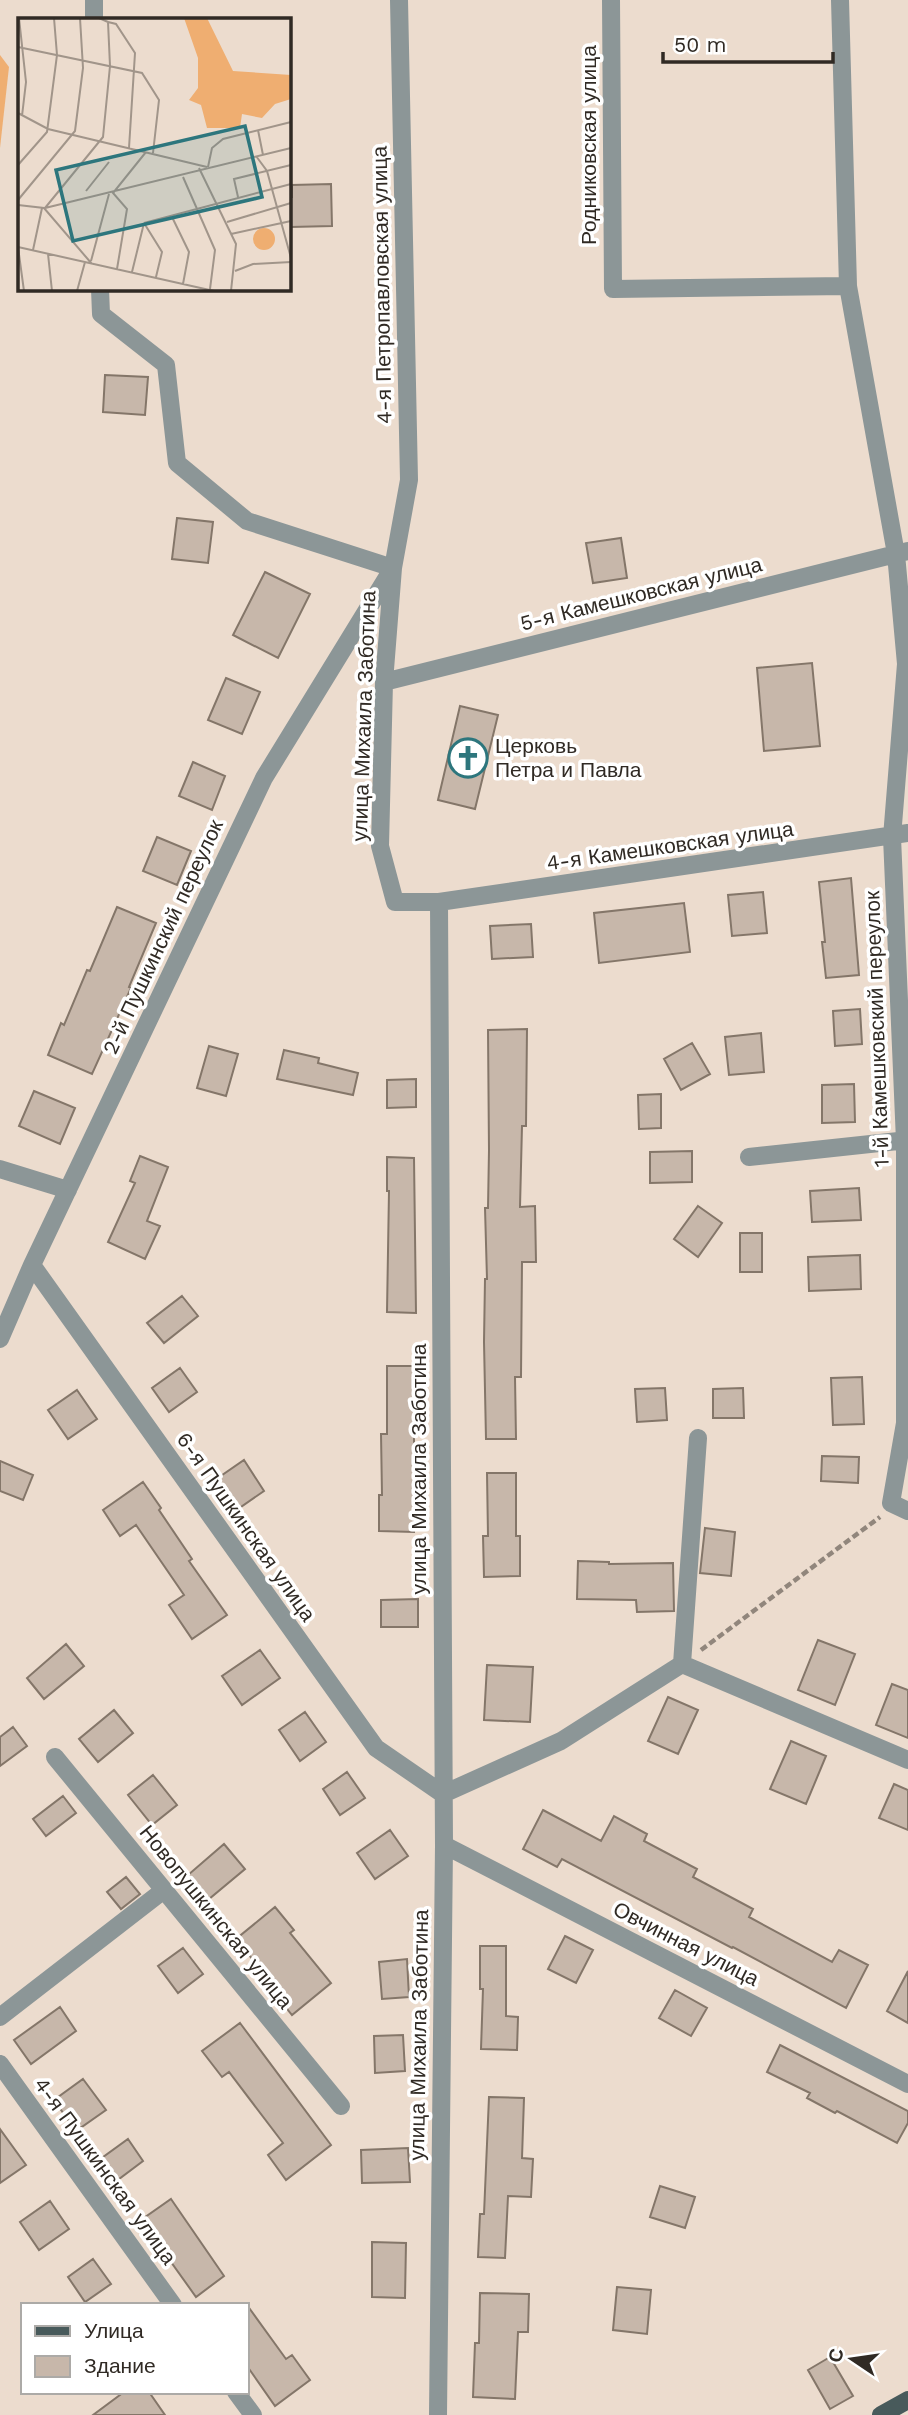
<svg xmlns="http://www.w3.org/2000/svg" width="908" height="2415" viewBox="0 0 908 2415" font-family="'Work Sans',sans-serif">
	<style>
		.green { fill: #efae71 }
		.building { fill: #c7b7aa; stroke: #847669; stroke-width: 2 }
		.lines { fill: none; stroke-linecap: round; stroke-linejoin: round }
		.path { stroke: #91867c; stroke-width: 4.5; stroke-dasharray: 7 3.5; stroke-linecap: butt }
		.minor { stroke: #8c9697; stroke-width: 18 }
		.major { stroke: #485a5b; stroke-width: 18 }
		.labels { text-anchor: middle; stroke-width: 7; stroke-linejoin: round; paint-order: stroke }
		.street-label { font-size: 21px; fill: #302a24; stroke: #fff }
		.poi-label { font-size: 21px; fill: #302a24; stroke: #fff; text-anchor: start }
		.inset-road { fill: none; stroke: #a1958a; stroke-width: 2 }
		.view { fill: #2d767d; fill-opacity: 0.15; stroke: #2d767d; stroke-width: 3.5 }
		.inset-edge { fill: none; stroke: #302a24; stroke-width: 3.5 }
	</style>
	<rect width="100%" height="100%" fill="#ecdcce"/>
	<!-- green -->
	<path class="green" d="M0,55L9,67L0,148Z"/>
	<!-- building -->
	<path class="building" d="M331,184L332,226L291,227V217H289V197H292V185Z
		M105,375L148,377L145,415L103,412Z
		M177,518L213,522L208,563L172,559Z
		M621,538L627,578L593,583L586,543Z
		M265,572L310,594L278,658L233,635Z
		M812,663L820,746L764,751L757,668Z
		M226,678L260,692L242,734L208,720Z
		M460,706L498,715L475,809L438,800Z
		M193,762L225,776L212,810L179,796Z
		M157,837L191,851L177,885L143,871Z
		M851,878L859,975L826,978L822,942H825L819,882Z
		M763,892L767,933L732,936L728,895Z
		M684,903L690,952L599,963L594,913Z
		M117,907L156,923L129,987L131,988L92,1074L48,1055L61,1023L64,1025L87,970L90,971Z
		M531,924L533,957L492,959L490,926Z
		M860,1009L862,1044L835,1046L833,1011Z
		M527,1029L526,1126H522L520,1207L535,1206L536,1262H522L521,1377H515L516,1439H486L484,1342L485,1279H487L485,1208H488L489,1150L488,1030Z
		M761,1033L764,1072L729,1075L725,1037Z
		M692,1043L710,1074L681,1090L664,1059Z
		M209,1046L238,1054L226,1096L197,1088Z
		M284,1050L319,1058L318,1063L358,1073L353,1095L277,1079Z
		M416,1079V1107L387,1108V1080Z
		M854,1084L855,1122L822,1123V1085Z
		M34,1091L75,1108L60,1144L19,1126Z
		M661,1094V1128L639,1129L638,1095Z
		M692,1151V1182L650,1183V1152Z
		M140,1156L168,1167L147,1221L160,1226L145,1259L108,1242L135,1183L130,1181Z
		M387,1157L414,1158L416,1313L387,1312L389,1191H387Z
		M859,1188L861,1220L812,1222L810,1191Z
		M698,1206L722,1223L698,1257L674,1239Z
		M740,1233H762V1272H740Z
		M860,1255L861,1289L809,1291L808,1257Z
		M182,1296L198,1316L164,1343L147,1323Z
		M387,1366H416V1405H414V1532L379,1531V1495H382L381,1434H387Z
		M180,1368L197,1392L169,1412L152,1388Z
		M862,1377L864,1424L833,1425L831,1378Z
		M665,1388L667,1420L637,1422L635,1389Z
		M743,1388L744,1418H713V1389Z
		M77,1390L97,1419L68,1439L48,1410Z
		M822,1456L859,1457L858,1483L821,1481Z
		M244,1460L264,1491L235,1511L215,1480Z
		M0,1461L33,1475L23,1500L0,1491Z
		M487,1473H516V1536H520V1576L484,1577L483,1536H488Z
		M143,1482L161,1508L159,1510L192,1559L189,1561L227,1615L192,1639L169,1605L184,1595L136,1525L120,1536L103,1510Z
		M705,1528L735,1532L731,1576L700,1573Z
		M578,1561L609,1562V1564L673,1563L674,1611L637,1612L636,1600L577,1599Z
		M418,1599V1627H381V1600Z
		M818,1640L855,1654L835,1705L798,1690Z
		M66,1644L84,1666L44,1699L27,1678Z
		M260,1650L280,1678L242,1705L222,1676Z
		M487,1665L533,1667L530,1722L484,1720Z
		M892,1684L908,1690V1738L876,1725Z
		M668,1697L698,1710L678,1754L648,1741Z
		M114,1710L133,1733L98,1762L79,1739Z
		M305,1712L326,1742L300,1761L279,1730Z
		M13,1727L27,1746L0,1766V1737Z
		M791,1741L826,1756L806,1804L770,1789Z
		M347,1772L365,1798L340,1815L323,1789Z
		M153,1775L177,1805L152,1825L128,1795Z
		M894,1784L908,1790V1830L879,1818Z
		M63,1796L76,1813L46,1836L33,1819Z
		M543,1810L601,1841L614,1816L647,1834L644,1841L697,1869L693,1877L753,1909L749,1917L832,1962L839,1950L868,1965L846,2008L733,1947L732,1948L562,1859L557,1867L523,1849Z
		M390,1830L408,1856L375,1879L357,1853Z
		M224,1844L245,1869L209,1899L188,1875Z
		M126,1877L140,1894L121,1909L107,1892Z
		M275,1907L294,1930L290,1933L331,1983L292,2015L272,1990L275,1987L236,1939Z
		M565,1936L593,1950L576,1983L548,1969Z
		M480,1946H506V2016L518,2017L517,2050L481,2049L483,1989H480Z
		M183,1948L203,1974L178,1993L158,1966Z
		M407,1959L409,1997L382,1999L379,1962Z
		M908,1971V2023L887,2011Z
		M675,1990L707,2008L691,2036L659,2018Z
		M60,2007L76,2031L31,2064L14,2040Z
		M240,2023L331,2145L286,2180L268,2155L283,2143L229,2072L222,2077L202,2051Z
		M403,2035L405,2071L375,2073L374,2036Z
		M780,2045L908,2111V2123L897,2143L837,2111L835,2113L807,2098L810,2093L767,2072Z
		M83,2079L106,2110L76,2131L54,2100Z
		M489,2097L524,2098L522,2158L533,2159L531,2197L508,2196L505,2258L478,2257L480,2214H484Z
		M0,2129L26,2165L0,2183Z
		M128,2139L143,2161L115,2182L99,2160Z
		M408,2148L410,2182L362,2183L361,2150Z
		M660,2186L695,2197L685,2228L650,2217Z
		M171,2199L224,2276L196,2297L141,2220Z
		M50,2201L69,2229L39,2250L20,2222Z
		M372,2242L406,2243L405,2298L372,2297Z
		M93,2259L111,2284L85,2302L68,2277Z
		M617,2287L651,2290L647,2334L613,2330Z
		M480,2293L529,2294L528,2332H518L515,2399L473,2397L475,2343H479Z
		M247,2305L286,2359L292,2355L310,2380L275,2406L247,2366Z
		M830,2357L853,2396L830,2409L808,2370Z
		M124,2392H149L165,2415H93Z"/>
	<g class="lines">
		<!-- path -->
		<path class="path" d="M701,1650L880,1517"/>
		<!-- minor -->
		<path class="minor" d="M94,0V19
			M399,0L409,480L393,568L384,682L380,846L395,902H439L444,1845L438,2415
			M611,0L613,289L848,286
			M840,0L848,286L896,554L906,664L892,837L905,1141V1423L891,1503
			M100,289L101,314L166,365L177,463L247,521L393,568
			M384,682L908,551
			M439,902L908,833
			M749,1157L908,1140
			M0,1169L68,1190
			M32,1265L376,1748L443,1794L561,1741L682,1664
			M0,1339L32,1265L264,778L391,571
			M891,1503L908,1511
			M682,1664L908,1760
			M682,1664L698,1438
			M55,1757L341,2106
			M444,1845L908,2084
			M0,2017L164,1890
			M0,2064L173,2305
			M236,2392L253,2415"/>
		<!-- major -->
		<path class="major" d="M881,2415L908,2400"/>
	</g>
	<!-- icons -->
	<defs>
		<g id="church-ring" transform="scale(2.0125)"><circle r="9.5" fill="#fff" stroke="#2d767d" stroke-width="1.5"/><path d="M-1.2-6h2.4v3.5h3.3v2.4h-3.3V6h-2.4V-.1h-3.3v-2.4h3.3Z" fill="#2d767d"/></g>
	</defs>
	<g fill-rule="evenodd">
		<use href="#church-ring" x="468" y="758"/>
	</g>
	<g class="labels">
		<!-- street labels -->
		<g class="street-label">
			<text transform="translate(589 145) rotate(-90)" y="7">Родниковская улица</text>
			<text transform="translate(382 285) rotate(-91)" y="7">4-я Петропавловская улица</text>
			<text transform="translate(641 594) rotate(-14)" y="7">5-я Камешковская улица</text>
			<text transform="translate(364 716) rotate(-88)" y="7">улица Михаила Заботина</text>
			<text transform="translate(670 846) rotate(-8)" y="7">4-я Камешковская улица</text>
			<text transform="translate(163 937) rotate(-65)" y="7">2-й Пушкинский переулок</text>
			<text transform="translate(877 1029) rotate(-92)" y="7">1-й Камешковский переулок</text>
			<text transform="translate(419 1469) rotate(-90)" y="7">улица Михаила Заботина</text>
			<text transform="translate(246 1527) rotate(55)" y="7">6-я Пушкинская улица</text>
			<text transform="translate(216 1917) rotate(51)" y="7">Новопушкинская улица</text>
			<text transform="translate(686 1944) rotate(27)" y="7">Овчинная улица</text>
			<text transform="translate(419 2035) rotate(-89)" y="7">улица Михаила Заботина</text>
			<text transform="translate(105 2171) rotate(54)" y="7">4-я Пушкинская улица</text>
		</g>
		<!-- poi labels -->
		<g class="poi-label">
			<text x="495" y="753">Церковь<tspan x="495" dy="24">Петра и Павла</tspan></text>
		</g>
	</g>
	<!-- overview -->
	<g transform="translate(18 18)">
		<rect width="273" height="273" fill="#ecdcce"/>
		<path d="M166,0H189L215,53L273,57V81L257,86L244,100L224,96L222,110H189L183,87L171,82L180,70V40ZM235 221a11 11 0 1 1 22 0a11 11 0 1 1-22 0Z" fill="#efae71"/>
		<path class="inset-road" d="M1,0L8,64L4,98M90,4L98,6L117,35L111,130M0,29L124,55L141,82L135,135M0,95L30,111L189,149M240,112L245,137M238,138L249,153L273,240M0,147L29,114L39,37L36,0M190,149L194,130L205,121L273,104M181,150L218,226L213,273M165,159L197,232L192,271M68,173L91,144M220,179L216,161L273,147M0,182L57,113L65,50L62,0M0,187L26,190L74,246M27,190L273,130M27,190L85,119L92,48L90,4L81,0M154,199L171,234L165,266M209,204L273,185M126,205L273,166M126,205L144,234L138,259M213,216L273,203M0,229L6,273M0,229L196,273M15,232L24,190M30,236L34,273M73,243L91,176M99,251L109,191L95,175L128,134M217,253L235,246L273,244M114,254L126,205M59,273L67,244"/>
		<path class="view" d="M227,108L244,179L55,223L38,152Z"/>
		<rect width="273" height="273" class="inset-edge"/>
	</g>
	<!-- legend -->
	<rect x="21" y="2303" width="228" height="91" fill="#ffffff" stroke="#acaaa7" stroke-width="2"/>
	<rect x="35" y="2326" width="35" height="10" fill="#485a5b" stroke="#acaaa7" stroke-width="2"/>
	<text x="84" y="2338" font-size="21" fill="#302a24">Улица</text>
	<rect x="35" y="2356" width="35" height="21" fill="#c7b7aa" stroke="#acaaa7" stroke-width="2"/>
	<text x="84" y="2373" font-size="21" fill="#302a24">Здание</text>
	<!-- north arrow -->
	<g transform="translate(852 2359) rotate(283)" stroke="#ffffff" stroke-width="5" paint-order="stroke">
	<path d="M0-5L12 26L0 18L-12 26Z" fill="#302a24"/>
	<text y="-10" font-size="19" font-weight="bold" text-anchor="middle" fill="#302a24">С</text>
	</g>
	<!-- scale -->
	<path d="M663 52v10h170v-10" fill="none" stroke="#302a24" stroke-width="3.5"/>
	<text x="674" y="52" font-size="21" fill="#302a24" stroke="#ffffff" stroke-width="5" paint-order="stroke">50 m</text>
</svg>
